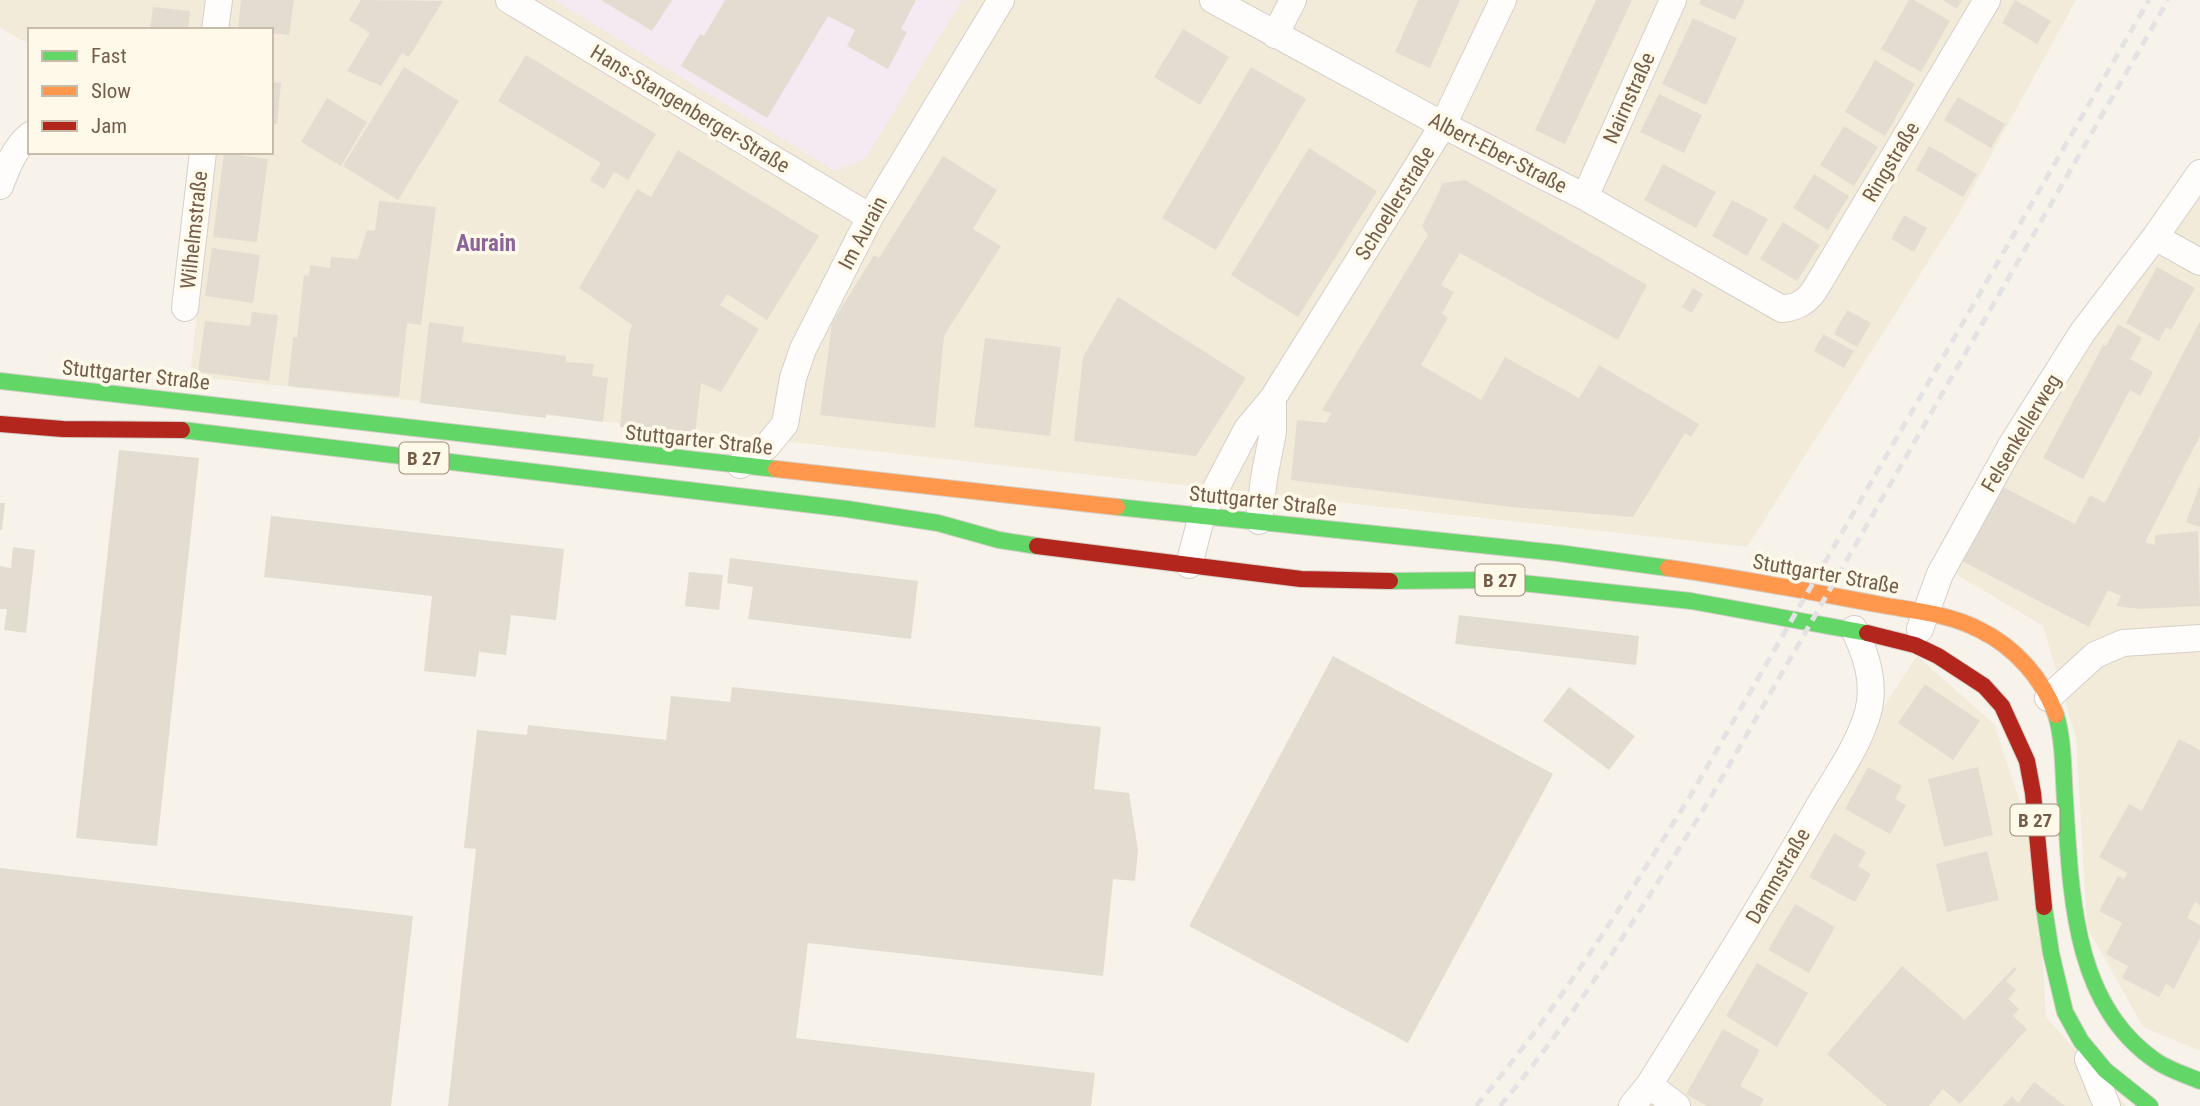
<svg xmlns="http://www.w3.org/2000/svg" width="2200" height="1106" viewBox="0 0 2200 1106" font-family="'Roboto Condensed',sans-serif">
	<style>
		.residential { fill: #f2ebda }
		.education { fill: #f5e9f2 }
		.building { fill: #e3dcd1 }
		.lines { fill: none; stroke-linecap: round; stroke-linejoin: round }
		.street-casing { stroke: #d6cfc6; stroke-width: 28 }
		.fast-casing { stroke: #d5cec6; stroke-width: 18 }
		.slow-casing { stroke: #d5cec6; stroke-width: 18 }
		.jam-casing { stroke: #d5cec6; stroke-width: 18 }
		.street { stroke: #fefdfc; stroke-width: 26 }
		.fast { stroke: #63d668; stroke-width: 16 }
		.slow { stroke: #ff974d; stroke-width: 16 }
		.jam { stroke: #b3261e; stroke-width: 16 }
		.rail { stroke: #e5e2e4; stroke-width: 5; stroke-dasharray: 10 7; stroke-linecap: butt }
		.labels { text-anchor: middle; stroke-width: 7; stroke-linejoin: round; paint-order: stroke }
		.shield { fill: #fff9ea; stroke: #9e8c79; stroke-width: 2 }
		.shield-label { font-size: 19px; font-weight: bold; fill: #755e49 }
		.street-label { font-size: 21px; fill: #755e49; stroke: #fff9ea }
		.neighbourhood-label { font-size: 23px; font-weight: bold; fill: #8d6499; stroke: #fff9ea }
	</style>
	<rect width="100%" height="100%" fill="#f7f3ea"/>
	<!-- residential -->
	<path class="residential" d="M0,0H2076L1961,210L1747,547L190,376L215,152H271V30H30V44L0,28Z
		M2200,185V1051L2143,1027L2087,927L2076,738L2043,626L1951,571L2047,390Z
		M1917,656L1994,724L2036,850L2046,1017L2126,1106H1616L1638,1079Z"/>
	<!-- education -->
	<path class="education" d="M554,0H962L865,159L835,171Z"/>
	<!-- building -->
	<path class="building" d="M241,0H294L289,35L271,33V30L238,29Z
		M361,0L443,1L409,57L402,53L381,86L347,71L370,33L349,20Z
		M601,0H672L652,31Z
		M725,0H916L901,29L907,32L888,69L847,46L855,30L828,16L767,118L681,66L700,34L704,36Z
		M1418,0H1460L1430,68L1395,52Z
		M1596,0H1632L1565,144L1535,130Z
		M1701,0H1745L1735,20L1699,4Z
		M1909,0H1914L1950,21L1921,72L1881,49Z
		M1943,0H1962L1957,9Z
		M2015,0L2051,21L2037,44L2002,23Z
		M153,7L190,11L188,30H150Z
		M1693,18L1737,38L1706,105L1662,84Z
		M1183,29L1229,57L1200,105L1154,77Z
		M526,55L656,134L628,180L614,172L604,189L590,180L601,163L498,101Z
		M1875,60L1915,84L1885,136L1845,112Z
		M404,67L459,101L398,200L343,166Z
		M1251,67L1306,99L1216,250L1162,218Z
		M271,82L281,83L277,124H271Z
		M1659,94L1702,115L1684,153L1640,132Z
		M1958,97L2005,124L1991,148L1944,120Z
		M327,98L367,122L341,166L301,142Z
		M1844,126L1878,147L1854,186L1820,165Z
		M1929,146L1977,174L1963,197L1916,170Z
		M1309,148L1377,191L1298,317L1231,275Z
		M678,150L819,236L767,320L727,294L720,305L759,329L721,392L701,383L695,435L620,427L629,335L632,325L579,288L637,189L651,197Z
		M224,153L268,159L257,242L213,237Z
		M943,156L997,190L973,229L1001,246L944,336L935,428L820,415L832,323L874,255L879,258Z
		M1663,164L1716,192L1696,228L1644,200Z
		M1814,174L1849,196L1828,230L1793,208Z
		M1465,180L1647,285L1618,340L1460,253L1441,285L1454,292L1442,313L1448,318L1421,365L1481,400L1505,357L1579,398L1599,365L1699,424L1691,437L1685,433L1633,517L1512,507L1291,480L1297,420L1326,423L1331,413L1322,410L1428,235L1422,226L1443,183Z
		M1732,200L1768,219L1747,256L1712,236Z
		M379,201L436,207L421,325L407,323L399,397L288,386L293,337L297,338L304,275L309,276L310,265L330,268L331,257L358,259L367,230L375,231Z
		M1904,215L1927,228L1914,252L1891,239Z
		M1783,222L1820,245L1797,281L1760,259Z
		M212,248L260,255L253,303L205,296Z
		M2157,267L2195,288L2171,330L2166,327L2159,341L2126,323Z
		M1693,288L1703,294L1692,313L1682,307Z
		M1118,297L1246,378L1196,456L1074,441L1083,357Z
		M1847,310L1871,323L1857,347L1834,334Z
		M252,312L278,315L269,381L198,372L205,321L250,326Z
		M2200,321V436L2145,542L2155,545V535L2198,531L2200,606L2140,609L2116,606L2121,596L2108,590L2089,627L1960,560L1999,485L2075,524L2090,495L2105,503Z
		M429,322L464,327L462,342L566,356V362L594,364L592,376L608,378L603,422L546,414V418L420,403Z
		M2118,324L2142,338L2130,359L2153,372L2140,396L2130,390L2083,479L2043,458L2103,345L2106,346Z
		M1823,334L1854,351L1844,368L1814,351Z
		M985,338L1061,347L1050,436L974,427Z
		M119,450L199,458L157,846L76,838Z
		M2200,485V527L2186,522Z
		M0,503H5L2,530H0Z
		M271,516L564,549L556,620L511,615L506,655L479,652L476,677L424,671L432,596L264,577Z
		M13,547L35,550L26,633L4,630L7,609H0V566L11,568Z
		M730,558L918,581L911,639L748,619L753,587L727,583Z
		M689,572L723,575L719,610L685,606Z
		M1459,615L1639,636L1636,665L1455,644Z
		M1333,656L1553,774L1408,1043L1189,926Z
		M1925,684L1980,721L1953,760L1898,723Z
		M732,687L1101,727L1094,789L1129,793L1138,850L1135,881L1113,879L1103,976L808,943L796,1038L1095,1073L1091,1106H448L476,849L464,848L477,730L527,735L528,725L666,740L671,696L730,702Z
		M1569,687L1635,736L1609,770L1543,721Z
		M2179,739L2200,750V905L2195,902L2187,918L2200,925V938L2174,989L2166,984L2159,997L2122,978L2128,966L2106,954L2122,923L2099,911L2118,876L2124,879L2127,873L2099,857L2129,804L2142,811Z
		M1868,767L1902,786L1895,799L1906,805L1890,834L1845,809Z
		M1978,767L1993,835L1944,847L1928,779Z
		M1834,833L1866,852L1858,866L1871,874L1855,902L1809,877Z
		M1987,851L1999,900L1947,912L1936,864Z
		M0,868L413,916L391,1106H0Z
		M1795,904L1835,927L1809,973L1768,950Z
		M1757,963L1808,993L1777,1047L1726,1016Z
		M1902,966L1965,1020L2014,967L2017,969L2006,981L2016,990L2008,999L2019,1009L2013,1016L2027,1029L1960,1104L1943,1089L1929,1106H1887L1827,1054Z
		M1723,1029L1760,1050L1740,1086L1764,1099L1760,1106H1707L1686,1094Z
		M2034,1082L2065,1106H2003L2012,1096L2018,1103Z"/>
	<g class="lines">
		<!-- street casing -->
		<g class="street-casing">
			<path id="street" d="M509,0L870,217
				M1213,0L1443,125L1585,197L1782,309C1797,307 1805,303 1814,291L1987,0
				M215,30L219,0
				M1275,35L1293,0
				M0,186C7,168 14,148 30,135
				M1585,197L1673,0
				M2155,237L2200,262
				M185,308L203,152
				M740,465L767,446L785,424L793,378L803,349L870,217L1001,0
				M1259,521L1264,478L1273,432V398
				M1189,565L1202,515L1247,429L1273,398L1443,125L1503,0
				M1920,629L1940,574L2012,444L2082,333L2155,237L2200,173
				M2048,698L2095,655L2123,643L2200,638
				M2088,1059L2107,1106
				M1649,1085L1677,1106
				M1632,1106L1649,1085C1706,994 1763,904 1816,811C1834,779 1858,748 1868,712C1876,683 1866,655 1854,629"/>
		</g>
		<!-- fast casing -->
		<g class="fast-casing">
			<path id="fast" d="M0,381L776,469
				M182,430L847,509L938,523L999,540L1037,546
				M1117,507L1558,553L1668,568
				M1390,581L1493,580L1691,601L1867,633
				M2056,715C2064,742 2063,772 2065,800C2071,891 2072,1004 2156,1061C2169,1070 2186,1075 2200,1081
				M2044,907L2051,953L2065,1012L2081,1041L2105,1070L2150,1106"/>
		</g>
		<!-- slow casing -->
		<g class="slow-casing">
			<path id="slow" d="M776,469L1117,507
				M1668,568C1740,578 1811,592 1882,605C1915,611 1950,614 1980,630C2015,647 2043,679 2056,715"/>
		</g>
		<!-- jam casing -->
		<g class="jam-casing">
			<path id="jam" d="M0,424L63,429L182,430
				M1037,546L1301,579L1390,581
				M1867,633L1915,645L1938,656L1984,686L2002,706L2027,761L2033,793L2044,907"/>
		</g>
		<!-- street -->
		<use href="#street" class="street"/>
		<!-- fast -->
		<use href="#fast" class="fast"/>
		<!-- slow -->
		<use href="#slow" class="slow"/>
		<!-- jam -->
		<use href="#jam" class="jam"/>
		<!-- rail -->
		<path class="rail" d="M1476,1106C1558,1009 1625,901 1692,793L2149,0
			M1500,1106C1579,1012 1643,906 1708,802L2168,0"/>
	</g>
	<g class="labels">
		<!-- shield labels -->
		<g class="shield">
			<rect x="399.5" y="442.5" width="49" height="31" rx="5"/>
			<rect x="1475.5" y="564.5" width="49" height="31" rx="5"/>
			<rect x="2010.5" y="804.5" width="49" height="31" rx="5"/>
		</g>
		<g class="shield-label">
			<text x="424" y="465">B 27</text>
			<text x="1500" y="587">B 27</text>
			<text x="2035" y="827">B 27</text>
		</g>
		<!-- street labels -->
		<g class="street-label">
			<text transform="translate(1629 98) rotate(-66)" y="7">Nairnstraße</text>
			<text transform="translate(690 109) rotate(31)" y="7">Hans-Stangenberger-Straße</text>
			<text transform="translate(1498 153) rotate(27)" y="7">Albert-Eber-Straße</text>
			<text transform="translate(1891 162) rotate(-59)" y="7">Ringstraße</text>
			<text transform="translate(1395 203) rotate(-58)" y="7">Schoellerstraße</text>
			<text transform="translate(194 230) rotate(-84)" y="7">Wilhelmstraße</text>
			<text transform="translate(863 233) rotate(-62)" y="7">Im Aurain</text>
			<text transform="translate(136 375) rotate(6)" y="7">Stuttgarter Straße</text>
			<text transform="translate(2021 433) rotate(-59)" y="7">Felsenkellerweg</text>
			<text transform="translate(699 440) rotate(6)" y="7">Stuttgarter Straße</text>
			<text transform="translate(1263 501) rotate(6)" y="7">Stuttgarter Straße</text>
			<text transform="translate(1826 574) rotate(10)" y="7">Stuttgarter Straße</text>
			<text transform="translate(1778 876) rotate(-60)" y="7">Dammstraße</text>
		</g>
		<!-- neighbourhood labels -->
		<g class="neighbourhood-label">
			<text x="486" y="251">Aurain</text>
		</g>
	</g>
	<!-- legend -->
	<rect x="28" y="28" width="245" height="126" fill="#fff9ea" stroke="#c8bbaa" stroke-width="2"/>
	<rect x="42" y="51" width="35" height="10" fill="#63d668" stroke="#c8bbaa" stroke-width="2"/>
	<text x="91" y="63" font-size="21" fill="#755e49">Fast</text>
	<rect x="42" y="86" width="35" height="10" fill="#ff974d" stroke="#c8bbaa" stroke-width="2"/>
	<text x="91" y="98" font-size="21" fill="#755e49">Slow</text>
	<rect x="42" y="121" width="35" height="10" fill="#b3261e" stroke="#c8bbaa" stroke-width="2"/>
	<text x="91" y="133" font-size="21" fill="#755e49">Jam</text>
</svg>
